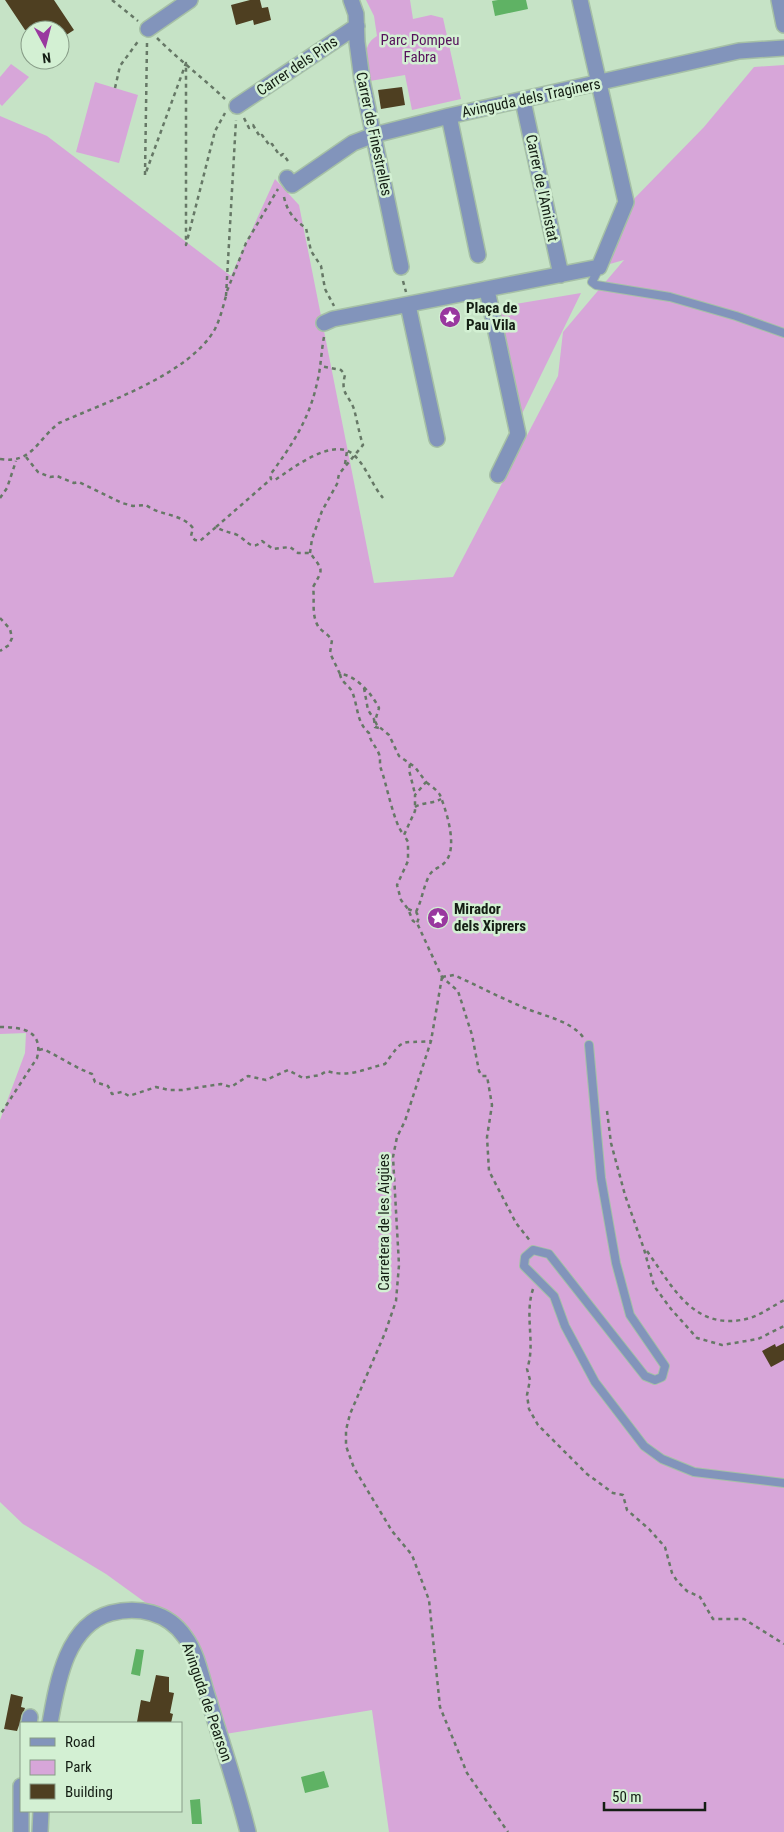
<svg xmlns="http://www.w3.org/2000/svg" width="784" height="1832" viewBox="0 0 784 1832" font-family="'Roboto Condensed',sans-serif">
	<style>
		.green { fill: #d7a6d9 }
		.water { fill: #5fb264 }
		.building { fill: #4e3f21 }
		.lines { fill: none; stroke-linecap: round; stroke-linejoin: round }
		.lane-casing { stroke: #a6c0a6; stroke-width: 10 }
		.street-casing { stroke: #a6c0a6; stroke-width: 18 }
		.path { stroke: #667866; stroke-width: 2.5; stroke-dasharray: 4 4; stroke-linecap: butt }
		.lane { stroke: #8294bb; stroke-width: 8 }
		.street { stroke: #8294bb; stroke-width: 15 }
		.labels { text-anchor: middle; stroke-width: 5; stroke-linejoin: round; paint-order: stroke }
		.park-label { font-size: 15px; fill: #57135c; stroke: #d3f0d3 }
		.street-label { font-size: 15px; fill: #141e14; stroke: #d3f0d3 }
		.poi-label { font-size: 15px; font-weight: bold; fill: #141e14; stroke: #d3f0d3; text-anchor: start }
	</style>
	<rect width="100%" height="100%" fill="#c6e3c6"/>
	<!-- green -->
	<path class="green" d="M366,0H410L413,19L431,15L443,18L461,99L412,110L405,75L370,81C367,64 360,46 377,36L374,16Z
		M11,64L29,77L2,106L0,104V77Z
		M784,65V1832H389L372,1710L219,1735L198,1667L164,1616L106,1574L23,1524L0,1502V1120L25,1053L26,1033L0,1034V116L47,136L231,276L275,179L299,205L374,583L453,577L558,376L563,332L624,260L599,267L626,207L704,127L754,67Z
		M95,82L138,95L119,163L76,152Z
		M581,293L519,420L497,307Z"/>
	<!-- water -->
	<path class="water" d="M498,0H526L528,9L495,16L492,1Z
		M136,1649L144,1650L140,1676L131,1674Z
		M324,1771L329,1787L305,1793L301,1777Z
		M200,1799L202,1824H192L190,1800Z"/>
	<!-- building -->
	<path class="building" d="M5,0H54L74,30L60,39V30H25Z
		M250,0H260L262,8L268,7L271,20L254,25L253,20L236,25L231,5Z
		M402,87L405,105L381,109L378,90Z
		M784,1343V1360L771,1367L762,1351L775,1344L776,1347Z
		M156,1675L169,1677V1692L174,1693L170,1713L173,1714L171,1723L137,1722L141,1700L150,1702Z
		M11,1694L23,1697L21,1707L25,1708L17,1731L4,1729Z"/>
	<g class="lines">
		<!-- lane casing -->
		<g class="lane-casing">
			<path id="lane" d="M599,268L592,282L596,285L670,297L736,316L784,333
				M589,1045L601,1178L616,1263L630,1315L665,1366L662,1377L655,1380L645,1376L549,1254L533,1250L525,1257L524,1266L554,1296L565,1326L595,1382L644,1446L662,1459L694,1472L784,1483"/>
		</g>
		<!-- street casing -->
		<g class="street-casing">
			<path id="street" d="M351,0L356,14L357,42L362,80L401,267
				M779,0L784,25
				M148,29L190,0
				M523,101L561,275
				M237,106L357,26
				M449,116L478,255
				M287,178L292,185L353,143L374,135L449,116L739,51L784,48
				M487,290L518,434L498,475
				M408,305L437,439
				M324,323L333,319L599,267L626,202L580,0
				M29,1723L30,1717
				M50,1723C57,1684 66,1625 111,1613C138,1606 168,1612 185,1637C198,1654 202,1681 209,1701C222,1744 237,1788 248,1832
				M21,1832V1786
				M40,1832L41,1811"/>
		</g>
		<!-- path -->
		<path class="path" d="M112,0L138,21
			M157,38C179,60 203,78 225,99
			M147,43L145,175L186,63V245L215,131L225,113
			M115,88L120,66L139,40
			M244,118L249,128L253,125L260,137L262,135L270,146L272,144L280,156L283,154L290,164
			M284,197C287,211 294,220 306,228L311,251L321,266L325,289L334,306
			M403,281L406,292
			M227,291L246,243L278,189
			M226,296L236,120
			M324,337C321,352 321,368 317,383C309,420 292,445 270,475L271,479L275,480C293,468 335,435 355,456C367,468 372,485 383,498
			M26,457L38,472L50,477L57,476L74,483L79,482L122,503L133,506L146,505C160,516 181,513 193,528L191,536L195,540L200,541L216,527C223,531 228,532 235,534C246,538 251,553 262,541L273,549L290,547L298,553H310C324,571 323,569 313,587C315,600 311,614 318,626C321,631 328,634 332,640L330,653L340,674C356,675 372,694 379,708L375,721L377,725L389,735L399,756L415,767L426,782L415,795V811L404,835L408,842V861L397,885L401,900L408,909L413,921L417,923L442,977L458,991L472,1035L479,1071L482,1076H487L492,1105L487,1137L489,1171L516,1223L531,1242
			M0,459C32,464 36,441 59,423C106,402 189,375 215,329C220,319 223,307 226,296
			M345,464L347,451
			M0,498L7,488L16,461
			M216,527L271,479
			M310,553L312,539L322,511L337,484L339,474L363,445C359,433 357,420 354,409C349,395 340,394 345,375L341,370L320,366
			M0,618L10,629L12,638L9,645L0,651
			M340,674C341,683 351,686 353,694C358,708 357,723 369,733C370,742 376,746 379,754C381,759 379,764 381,769C387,785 394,825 404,835
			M364,688L368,710L374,719
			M374,719L375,727L379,728
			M410,764L409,770L415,794
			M415,807C423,802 432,804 441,799
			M408,909L416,912L419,917L417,923
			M416,912C422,900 423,888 429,876C433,868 441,868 446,861C458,846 446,810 440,795C437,790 430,785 426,782
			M442,977L431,1041L405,1121L397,1137L393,1157L399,1265L396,1301L385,1333L350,1414L346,1430V1446L354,1468L392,1531L412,1555L429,1600L440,1707L467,1773L508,1832
			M442,977L454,975C478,986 501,998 525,1008C544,1016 571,1021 583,1037
			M0,1027C21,1027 44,1030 37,1058L0,1115
			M39,1050L43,1049C60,1057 74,1067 92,1074L95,1082L108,1086L112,1094L122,1092L129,1096L156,1087L169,1090H182L221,1084L231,1087L248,1076L266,1080L288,1070L303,1078L320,1075L327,1071C349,1078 364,1069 385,1064C405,1036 399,1044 431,1041
			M607,1111L611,1143L625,1195L644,1249L654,1286L671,1309L697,1338L722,1345L758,1339L784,1326
			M647,1251C674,1289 695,1333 750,1318C762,1314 773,1306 784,1300
			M533,1289C524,1316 536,1344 527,1369L530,1380L527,1395L529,1409L538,1425L587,1474L613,1493L623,1495L627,1510L649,1529L665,1547L672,1573L677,1581L687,1591L700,1597L713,1619H744L784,1644"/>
		<!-- lane -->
		<use href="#lane" class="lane"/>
		<!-- street -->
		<use href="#street" class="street"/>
	</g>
	<!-- icons -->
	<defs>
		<g id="sight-disc" transform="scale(1.125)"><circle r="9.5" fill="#99389f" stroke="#d3f0d3"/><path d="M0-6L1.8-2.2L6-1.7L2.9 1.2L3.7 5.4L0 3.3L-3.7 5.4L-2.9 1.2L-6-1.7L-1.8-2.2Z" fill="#fff"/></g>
	</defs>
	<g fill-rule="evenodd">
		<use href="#sight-disc" x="450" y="317"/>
		<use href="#sight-disc" x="438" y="918"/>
	</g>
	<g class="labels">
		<!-- park labels -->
		<g class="park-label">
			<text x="420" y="45">Parc Pompeu<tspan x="420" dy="17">Fabra</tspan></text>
		</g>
		<!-- street labels -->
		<g class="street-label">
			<text transform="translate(297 66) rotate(-34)" y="5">Carrer dels Pins</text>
			<text transform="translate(531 98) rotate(-12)" y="5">Avinguda dels Traginers</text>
			<text transform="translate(374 134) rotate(78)" y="5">Carrer de Finestrelles</text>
			<text transform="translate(542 188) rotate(78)" y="5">Carrer de l'Amistat</text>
			<text transform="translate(384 1222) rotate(-90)" y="5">Carretera de les Aigües</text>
			<text transform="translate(207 1702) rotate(71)" y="5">Avinguda de Pearson</text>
		</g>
		<!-- poi labels -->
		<g class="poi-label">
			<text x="466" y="313">Plaça de<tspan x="466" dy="17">Pau Vila</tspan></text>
			<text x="454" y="914">Mirador<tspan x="454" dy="17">dels Xiprers</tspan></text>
		</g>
	</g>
	<!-- legend -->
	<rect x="20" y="1722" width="162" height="90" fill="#d3f0d3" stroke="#879c87"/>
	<rect x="30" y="1738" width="25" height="8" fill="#8294bb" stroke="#879c87"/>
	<text x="65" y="1747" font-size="15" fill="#141e14">Road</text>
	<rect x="30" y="1760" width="25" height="15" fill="#d7a6d9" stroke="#879c87"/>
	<text x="65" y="1772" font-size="15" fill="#141e14">Park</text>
	<rect x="30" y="1784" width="25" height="15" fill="#4e3f21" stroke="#879c87"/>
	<text x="65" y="1797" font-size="15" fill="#141e14">Building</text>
	<!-- north arrow -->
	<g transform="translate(45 45) rotate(173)"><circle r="24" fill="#d3f0d3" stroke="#879c87"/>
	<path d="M0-4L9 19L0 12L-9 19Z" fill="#99389f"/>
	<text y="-8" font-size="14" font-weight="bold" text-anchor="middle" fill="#141e14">N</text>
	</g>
	<!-- scale -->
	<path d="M604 1802v8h101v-8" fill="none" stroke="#141e14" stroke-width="2.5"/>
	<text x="612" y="1802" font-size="15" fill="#141e14" stroke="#d3f0d3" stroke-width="4" paint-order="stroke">50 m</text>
</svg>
